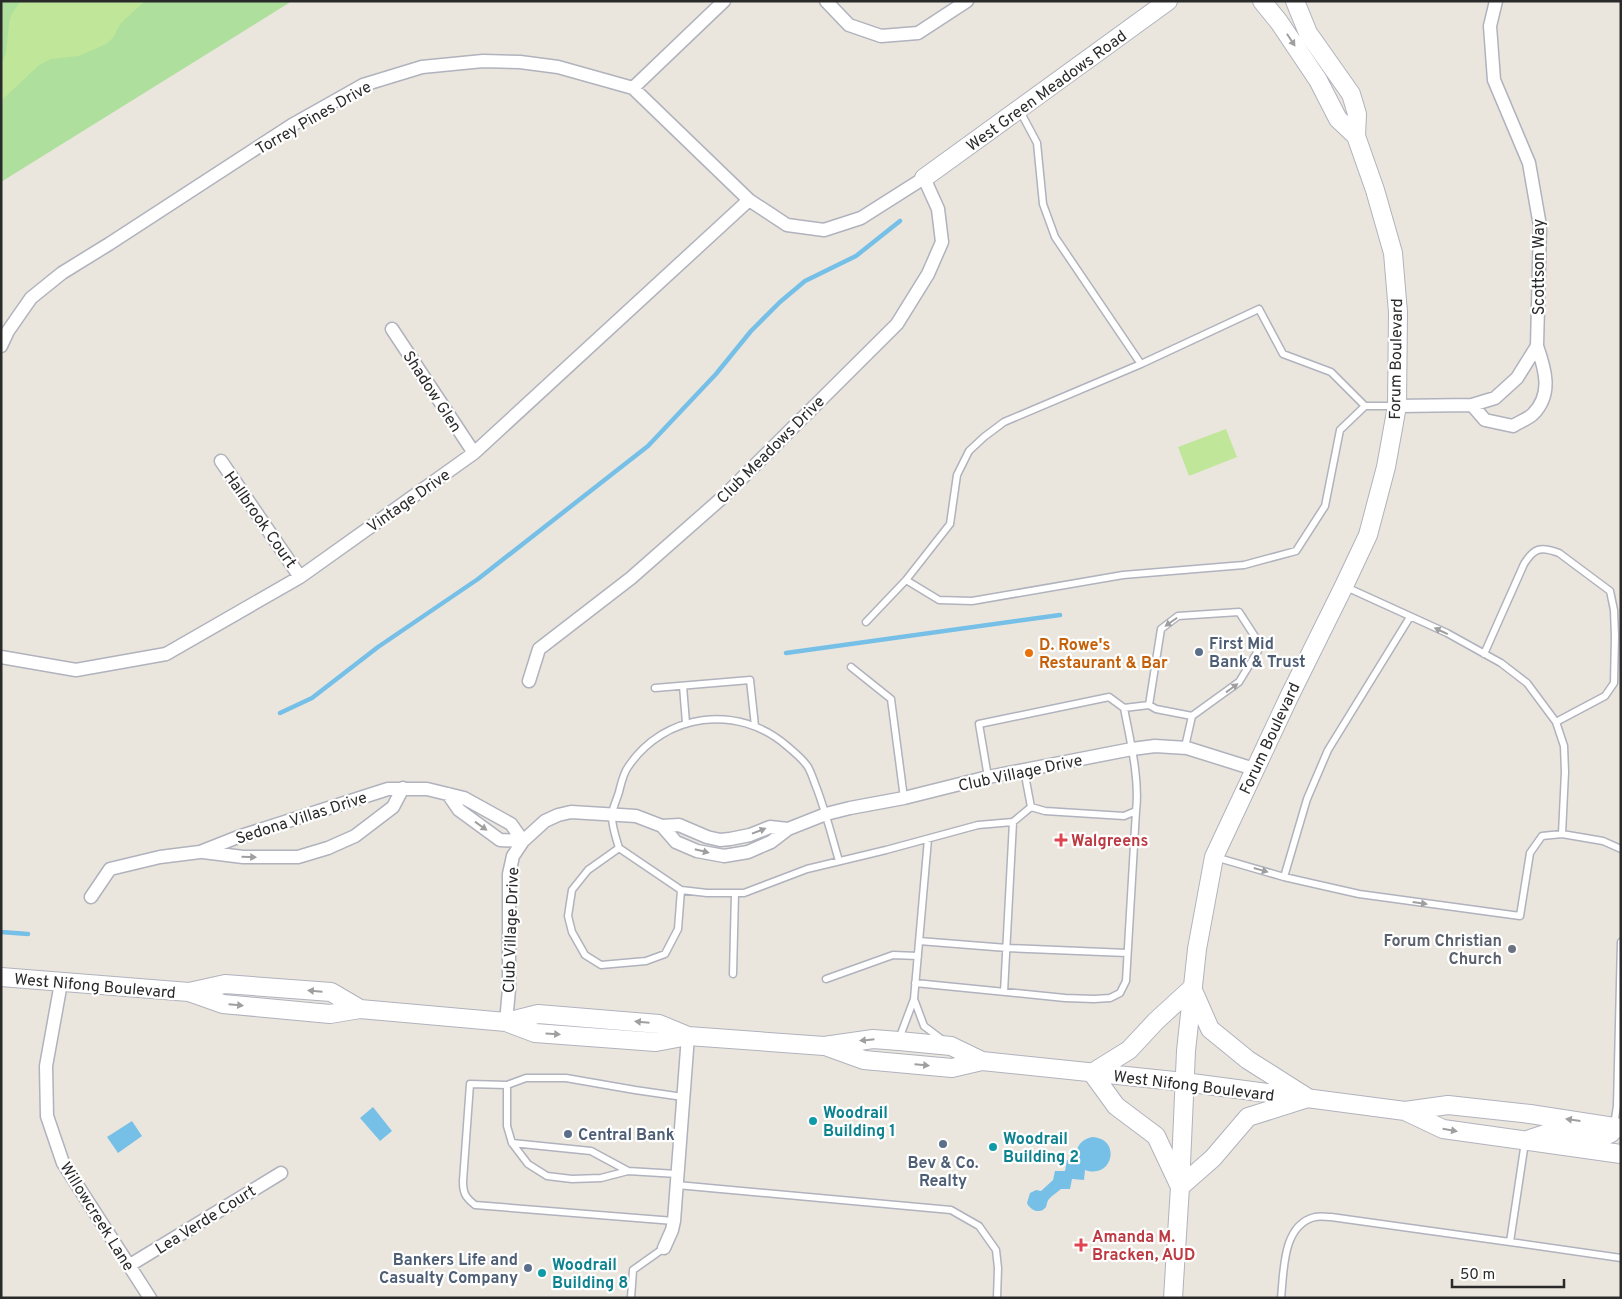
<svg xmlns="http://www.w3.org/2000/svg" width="1622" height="1299" viewBox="0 0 1622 1299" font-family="Overpass,sans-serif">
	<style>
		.green { fill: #aedf9d }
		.pitch { fill: #bfe699 }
		.water { fill: #76c0e8 }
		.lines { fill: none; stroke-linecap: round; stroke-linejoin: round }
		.stream { stroke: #76c0e8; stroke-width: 4.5 }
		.lane-casing { stroke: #b0b2bd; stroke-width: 9 }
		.street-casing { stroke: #b0b2bd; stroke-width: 15 }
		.secondary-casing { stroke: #b0b2bd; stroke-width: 20 }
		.lane { stroke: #fff; stroke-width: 6 }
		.street { stroke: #fff; stroke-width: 12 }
		.secondary { stroke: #fff; stroke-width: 18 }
		.oneway { fill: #9f9f9f }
		.service-dot { fill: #5c6f8a; stroke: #fff; stroke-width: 2 }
		.food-dot { fill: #e8710a; stroke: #fff; stroke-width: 2 }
		.health-dot { fill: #e0444e; stroke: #fff; stroke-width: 2 }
		.worship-dot { fill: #6b7280; stroke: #fff; stroke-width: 2 }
		.culture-dot { fill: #0f9aa8; stroke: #fff; stroke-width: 2 }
		.labels { text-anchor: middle; stroke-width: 4.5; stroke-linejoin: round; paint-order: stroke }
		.street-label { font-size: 16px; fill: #2a2a2a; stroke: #fff }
		.service-label { font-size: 16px; font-weight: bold; fill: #4e5e75; stroke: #fff; text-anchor: start }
		.food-label { font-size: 16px; font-weight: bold; fill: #c56008; stroke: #fff; text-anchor: start }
		.health-label { font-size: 16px; font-weight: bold; fill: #be3a42; stroke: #fff; text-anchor: start }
		.worship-label { font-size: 16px; font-weight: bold; fill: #5b616d; stroke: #fff; text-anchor: end }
		.culture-label { font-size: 16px; font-weight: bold; fill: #0d838f; stroke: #fff; text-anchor: start }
	</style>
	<rect width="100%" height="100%" fill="#ebe6dd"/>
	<!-- green -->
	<path class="green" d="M1,1H292L1,182Z"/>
	<!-- pitch -->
	<path class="pitch" d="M21,1H145L121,23L113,38L106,44L79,56L51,59L39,65L1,101V65L6,53L9,23L12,13Z
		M1226,429L1237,457L1189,476L1178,447Z"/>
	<!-- water -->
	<path class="water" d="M373,1107L392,1131L380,1141L360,1118Z
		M132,1121L142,1136L118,1153L107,1137Z
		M1092,1137C1122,1138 1113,1180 1085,1170L1084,1180L1072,1179L1070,1189H1061C1058,1192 1052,1195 1049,1199C1047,1201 1047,1204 1046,1207C1040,1215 1030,1210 1027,1203L1030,1193L1036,1190L1041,1191L1053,1180L1055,1171H1065L1067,1160L1076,1158C1076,1147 1080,1140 1092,1137Z"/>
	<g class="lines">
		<!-- stream -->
		<path class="stream" d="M786,653L1060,615
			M280,713L312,698L378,647L478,579L648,446L716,374L751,331L780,302L805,281L856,256L900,221
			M1,932L28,934"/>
		<!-- lane casing -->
		<g class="lane-casing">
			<path id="lane" d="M1020,111L1037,143L1043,204L1055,237L1141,364
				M906,580L939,600L972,601L1123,575L1244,565L1296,551L1325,506L1340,430L1365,406H1395
				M866,622L906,580L950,524L957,475L969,451L984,437L1004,422L1141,364L1259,309L1283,354L1331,372L1365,406
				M1484,654L1524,564C1534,548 1540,546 1559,553L1610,591L1614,610L1615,636L1614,683L1605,696L1556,722
				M851,667L891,699L904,798
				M683,686L686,723
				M655,688L750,680L755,726
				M1124,708L1149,705
				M1185,747L1192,716L1239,682L1261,646L1239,612L1178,616L1161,629L1149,705L1156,709L1192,716
				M988,777L979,724L1109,697L1124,708C1130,740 1140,779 1136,811L1124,816L1045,811L1031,807L1024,770
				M1562,834L1603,841L1621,849
				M619,848L588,870L572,890L568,916L572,932L585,955L601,965L646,961L665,954L678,929L681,890
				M1215,857L1284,877L1359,894L1520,916L1530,853L1542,836L1562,834L1565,772L1564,746L1556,722L1527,683L1501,663L1447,633L1346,587
				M839,861C832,837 826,813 817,789C814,782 812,774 808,767C803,759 794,752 787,746C738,703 664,713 628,767C623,774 621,784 619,792C617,799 613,807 612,814C611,824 616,838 619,848L681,890L707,893H744L807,869L886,850L978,825L1013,822L1031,807
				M1284,877L1307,799L1328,750L1410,617
				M919,941L1007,948L1127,953
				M733,974L735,893
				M826,979L893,955L918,956
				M915,983L1065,998L1094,999L1110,998L1120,993L1126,981L1136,811
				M1004,992L1013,822
				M914,999L924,1026L944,1041
				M899,1039L914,999L928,839
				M507,1085L470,1084L463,1181C463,1193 465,1197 475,1205L674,1221
				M1614,1125L1617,1106L1621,942
				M512,1143L591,1151L628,1171
				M677,1174L628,1171L601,1178L572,1179L547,1176L528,1164L512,1143L507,1126V1085L526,1078H566L635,1090L683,1097
				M677,1185L951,1210L979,1226L996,1250L998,1268L997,1298
				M1510,1242L1621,1258
				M631,1298L633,1270L664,1248
				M1281,1298C1284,1271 1282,1225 1315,1217C1320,1216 1326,1217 1331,1217L1510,1242L1525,1142"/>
		</g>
		<!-- street casing -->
		<g class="street-casing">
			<path id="street" d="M826,1L849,25L881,36L918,33L967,1
				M633,88L724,1
				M392,329L474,453
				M1,346L8,331L31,298L62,273L109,244L292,125L363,85L422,67L483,61L520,62L558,67L633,88L749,200L787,225L824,230L861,218L924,178L938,209L942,242L928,274L897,324L723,497L631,578L539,649L529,681
				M1472,405L1485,420L1513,426C1519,422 1528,419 1533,414C1553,394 1545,369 1537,346
				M1397,406L1472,405L1495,398L1517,378L1537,346L1540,226L1529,163L1494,80L1490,26L1496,1
				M221,461L300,577
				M1,657L76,670L166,654L300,577L474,453L749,200
				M448,794L459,810L500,840L523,841
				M662,826L676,842L697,851L724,856L748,852L771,842L788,829L826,814L850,808L904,798L988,777L1132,749L1155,746L1187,748L1254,769
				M203,852L243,857H298L328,848L355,836L393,807L403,788
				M91,897L110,869L160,857L200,852L238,837L388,789H427L464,798L511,824L523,841
				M61,983L46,1066L47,1116L63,1163L150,1298
				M506,1022L509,989V874L513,856L523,841L545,821L558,815L571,812L636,816L662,826L679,825L707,837L720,840L730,839L750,835L770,827L788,829
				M664,1248L672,1230L674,1221L688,1036
				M130,1265L281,1173"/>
		</g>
		<!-- secondary casing -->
		<g class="secondary-casing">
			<path id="secondary" d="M1262,1L1279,22L1318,80L1338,119L1356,136
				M924,178L1168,1
				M1,977L189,992L223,1004L330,1014L360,1009L506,1022L535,1033L656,1042L688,1036L824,1046L873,1039L899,1041L951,1046L982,1061L1184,1082L1405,1111L1448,1105L1530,1114L1621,1128
				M1192,988L1210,1029L1248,1060L1308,1098L1248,1117L1213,1158L1180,1187L1156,1136L1116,1106L1092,1073L1129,1050L1156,1021Z
				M189,992L225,984L331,992L360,1009
				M506,1022L538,1014L659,1024L688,1036
				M828,1047L864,1060L952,1068L982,1061
				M1405,1111L1443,1129L1621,1154
				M1530,1139L1554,1131L1605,1136L1611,1133L1613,1130
				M1173,1298L1180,1187L1186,1051L1197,949L1214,857L1289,697L1344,586L1368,535L1386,467L1397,406L1398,312L1393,253L1375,190L1356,136L1357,114L1351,94L1308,33L1295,1"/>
		</g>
		<!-- lane -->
		<use href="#lane" class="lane"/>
		<!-- street -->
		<use href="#street" class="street"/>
		<!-- secondary -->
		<use href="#secondary" class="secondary"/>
	</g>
	<!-- one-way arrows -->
	<defs><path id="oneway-solid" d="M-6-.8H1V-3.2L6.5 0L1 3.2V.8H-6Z" transform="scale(1.25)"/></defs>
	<g class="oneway">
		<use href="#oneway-solid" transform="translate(1291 40) rotate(57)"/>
		<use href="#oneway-solid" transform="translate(1171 622) rotate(145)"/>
		<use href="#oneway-solid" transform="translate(1441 631) rotate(-155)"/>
		<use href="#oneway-solid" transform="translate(1232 688) rotate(-36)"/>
		<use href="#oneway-solid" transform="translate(481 826) rotate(36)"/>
		<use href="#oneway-solid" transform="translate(759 831) rotate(-21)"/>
		<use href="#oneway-solid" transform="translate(702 851) rotate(14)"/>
		<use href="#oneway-solid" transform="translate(249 857) rotate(2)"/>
		<use href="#oneway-solid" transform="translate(1261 870) rotate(16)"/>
		<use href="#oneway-solid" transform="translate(1420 903) rotate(8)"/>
		<use href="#oneway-solid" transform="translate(315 991) rotate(-175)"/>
		<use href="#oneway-solid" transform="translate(236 1005) rotate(5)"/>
		<use href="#oneway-solid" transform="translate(642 1022) rotate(-175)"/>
		<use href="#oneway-solid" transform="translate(553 1034) rotate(4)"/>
		<use href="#oneway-solid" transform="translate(867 1040) rotate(174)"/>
		<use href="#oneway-solid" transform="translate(922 1065) rotate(5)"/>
		<use href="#oneway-solid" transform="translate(1573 1120) rotate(-172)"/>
		<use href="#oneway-solid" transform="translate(1450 1130) rotate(10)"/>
	</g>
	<!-- markers -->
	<g class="service-dot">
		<circle cx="1199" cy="652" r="5"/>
		<circle cx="568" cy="1134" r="5"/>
		<circle cx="943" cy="1144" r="5"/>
		<circle cx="528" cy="1268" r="5"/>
	</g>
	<circle class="food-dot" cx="1029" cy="653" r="5"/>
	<g class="health-dot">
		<path d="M1058.5 832.5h5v5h5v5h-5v5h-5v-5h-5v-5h5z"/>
		<path d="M1078.5 1237.5h5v5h5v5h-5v5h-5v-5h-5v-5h5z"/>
	</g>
	<circle class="worship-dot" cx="1512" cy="949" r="5"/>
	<g class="culture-dot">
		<circle cx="813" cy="1121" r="5"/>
		<circle cx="993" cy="1147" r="5"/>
		<circle cx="542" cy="1273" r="5"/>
	</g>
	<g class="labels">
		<!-- street labels -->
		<g class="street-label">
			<text transform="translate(1046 90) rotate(-36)" y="6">West Green Meadows Road</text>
			<text transform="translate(313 117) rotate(-30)" y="6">Torrey Pines Drive</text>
			<text transform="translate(1538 267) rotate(-90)" y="6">Scottson Way</text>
			<text transform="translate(1395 359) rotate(-89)" y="6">Forum Boulevard</text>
			<text transform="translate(433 391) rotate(57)" y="6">Shadow Glen</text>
			<text transform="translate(770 449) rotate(-45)" y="6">Club Meadows Drive</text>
			<text transform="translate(408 500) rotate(-35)" y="6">Vintage Drive</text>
			<text transform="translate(261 519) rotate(55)" y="6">Hallbrook Court</text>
			<text transform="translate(1269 738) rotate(-65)" y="6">Forum Boulevard</text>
			<text transform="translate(1020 772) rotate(-12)" y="6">Club Village Drive</text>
			<text transform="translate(301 817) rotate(-18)" y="6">Sedona Villas Drive</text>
			<text transform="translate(510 930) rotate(-88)" y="6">Club Village Drive</text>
			<text transform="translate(95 985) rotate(5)" y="6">West Nifong Boulevard</text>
			<text transform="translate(1194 1085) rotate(7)" y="6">West Nifong Boulevard</text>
			<text transform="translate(98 1216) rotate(58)" y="6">Willowcreek Lane</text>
			<text transform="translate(205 1219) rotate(-32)" y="6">Lea Verde Court</text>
		</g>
		<!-- service labels -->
		<g class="service-label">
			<text x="1209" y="649">First Mid<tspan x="1209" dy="18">Bank &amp; Trust</tspan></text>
			<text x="578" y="1140">Central Bank</text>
			<text x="943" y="1168" text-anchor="middle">Bev &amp; Co.<tspan x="943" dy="18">Realty</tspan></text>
			<text x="518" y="1265" text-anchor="end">Bankers Life and<tspan x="518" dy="18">Casualty Company</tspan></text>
		</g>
		<!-- food labels -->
		<g class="food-label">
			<text x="1039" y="650">D. Rowe's<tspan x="1039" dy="18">Restaurant &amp; Bar</tspan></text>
		</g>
		<!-- health labels -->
		<g class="health-label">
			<text x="1071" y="846">Walgreens</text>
			<text x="1092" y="1242">Amanda M.<tspan x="1092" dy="18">Bracken, AUD</tspan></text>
		</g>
		<!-- worship labels -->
		<g class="worship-label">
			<text x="1502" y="946">Forum Christian<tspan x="1502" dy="18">Church</tspan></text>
		</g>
		<!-- culture labels -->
		<g class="culture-label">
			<text x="823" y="1118">Woodrail<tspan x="823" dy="18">Building 1</tspan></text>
			<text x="1003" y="1144">Woodrail<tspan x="1003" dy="18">Building 2</tspan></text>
			<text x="552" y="1270">Woodrail<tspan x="552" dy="18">Building 8</tspan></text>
		</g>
	</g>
	<!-- border -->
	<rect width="1622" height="1299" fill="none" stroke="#2a2a2a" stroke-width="5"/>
	<!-- scale -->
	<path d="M1452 1279v8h112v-8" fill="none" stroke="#2a2a2a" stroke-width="2.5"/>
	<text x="1460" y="1279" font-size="15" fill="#2a2a2a" stroke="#ffffff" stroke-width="4" paint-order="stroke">50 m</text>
</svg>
